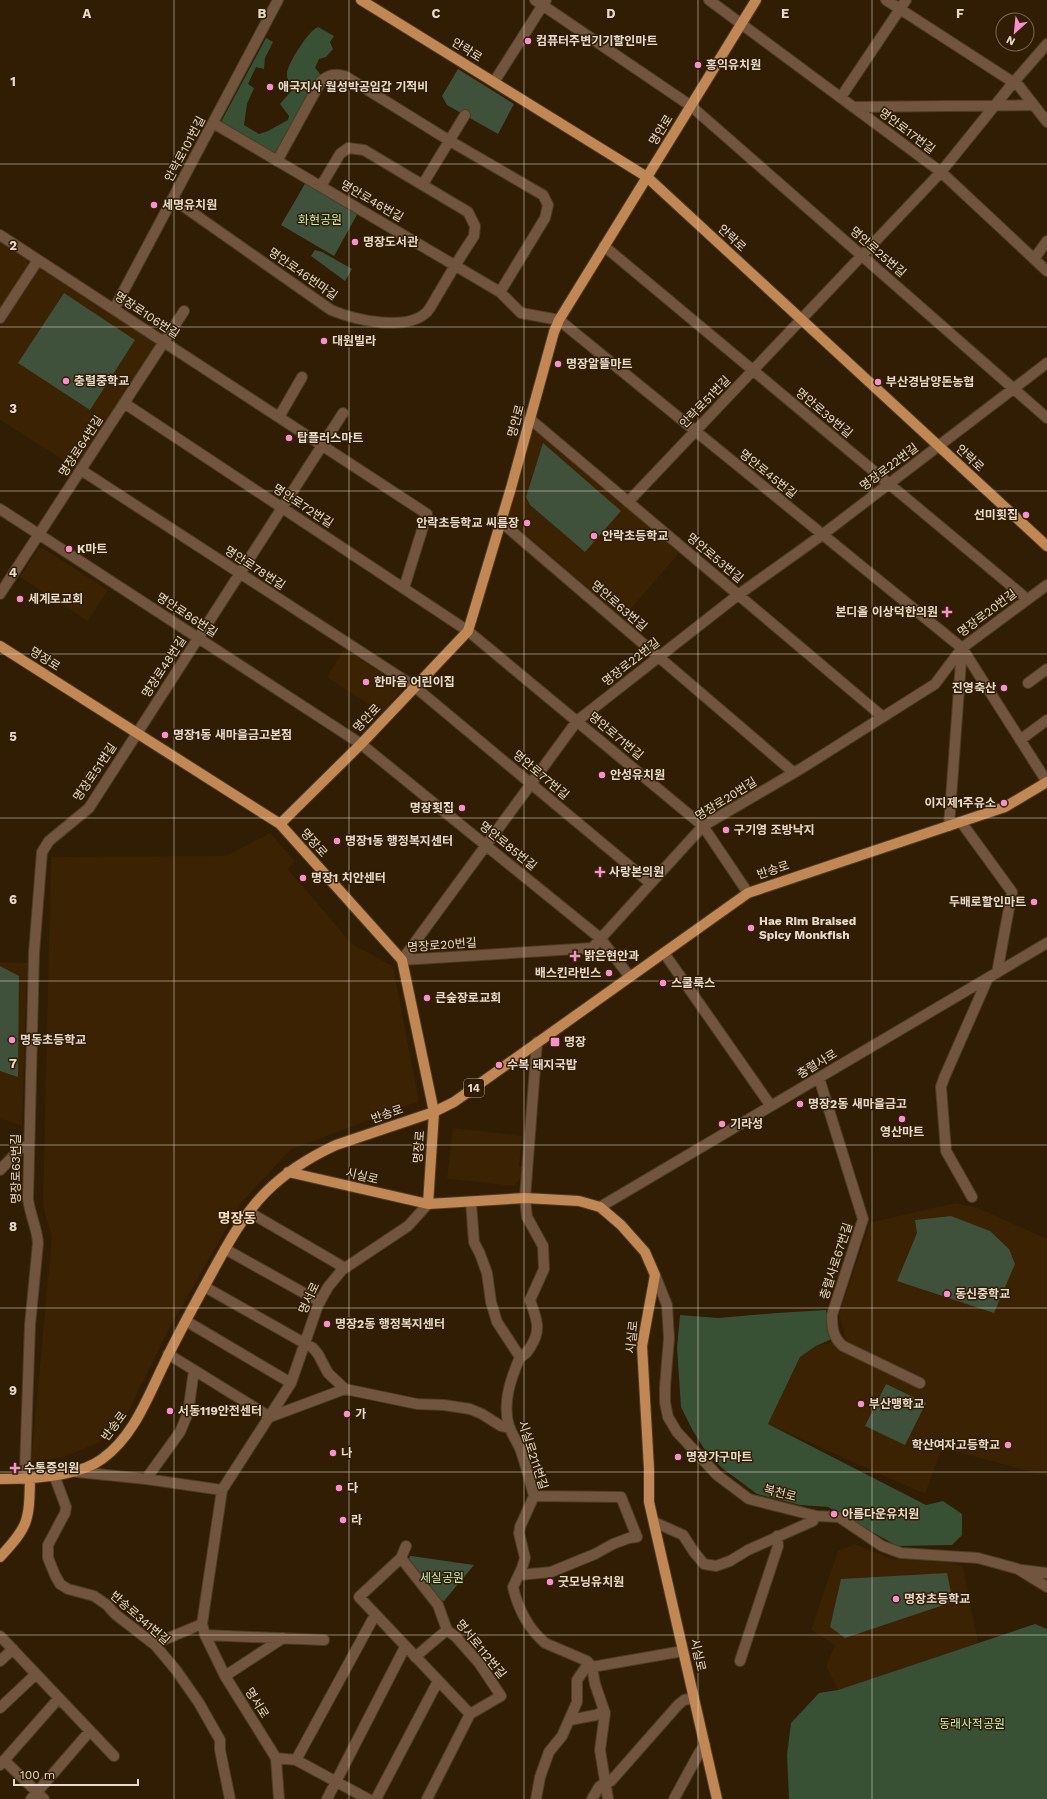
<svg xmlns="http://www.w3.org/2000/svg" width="1047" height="1799" viewBox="0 0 1047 1799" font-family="'Work Sans','Noto Sans KR',sans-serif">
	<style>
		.built { fill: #3a2202 }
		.green { fill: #3f503b }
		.forest { fill: #385033 }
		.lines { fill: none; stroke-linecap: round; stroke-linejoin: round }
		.minor-casing { stroke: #4d3b24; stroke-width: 12 }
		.major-casing { stroke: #4d3b24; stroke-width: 12 }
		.minor { stroke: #71553e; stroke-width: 10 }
		.major { stroke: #c18755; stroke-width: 10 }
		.grid { fill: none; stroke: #e7dacc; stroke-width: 1; stroke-opacity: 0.55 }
		.poi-dot { fill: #f790ce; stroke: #301d04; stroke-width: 1.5 }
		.labels { text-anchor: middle; stroke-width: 3; stroke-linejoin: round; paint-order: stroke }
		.shield { fill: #301d04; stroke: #b0a190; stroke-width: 1 }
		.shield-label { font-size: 11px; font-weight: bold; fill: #e7dacc }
		.poi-label { font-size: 12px; font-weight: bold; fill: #e7dacc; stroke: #301d04; text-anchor: start }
		.street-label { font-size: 12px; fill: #e7dacc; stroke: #301d04 }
		.park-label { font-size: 12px; fill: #c2eeb8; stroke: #301d04 }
		.quarter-label { font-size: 14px; font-weight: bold; fill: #f9dfc2; stroke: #301d04 }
		.grid-label { font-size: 13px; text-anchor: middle; font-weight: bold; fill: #e7dacc; stroke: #301d04; stroke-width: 3; stroke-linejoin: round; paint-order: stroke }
	</style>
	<rect width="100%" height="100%" fill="#301d04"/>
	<!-- built -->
	<path class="built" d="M0,242L27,259L28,265L0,308Z
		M38,267L157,343L76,468L0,420V326Z
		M538,431L679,553L623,618L508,519L532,432Z
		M43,548L108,590L88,621L20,577L38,549Z
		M344,649L404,687L382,713L327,677Z
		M270,833L295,861L288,869L352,944L393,966L419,1101L290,1150L241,1203L169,1329L129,1410L100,1442L64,1457L31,1462L52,1237L43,1206L51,857L226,856Z
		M0,962L27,963L22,1126L0,1118Z
		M453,1128L522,1136L519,1166L523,1167L522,1176L515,1186L447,1179Z
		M956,1203L978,1208L1047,1239V1476L942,1448L925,1494L768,1424L800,1357L816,1346L846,1339L839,1314L869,1226L872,1222Z
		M855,1544L892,1559L946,1560L963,1567L978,1643L838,1690L826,1666L835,1645L811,1630L838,1551Z"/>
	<!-- green -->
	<path class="green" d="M458,69L514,104L498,134L447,105L442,96Z
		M306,182L358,213L334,256L281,225Z
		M315,250L322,252L352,269L345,281L311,256Z
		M64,293L135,340L90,410L18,363Z
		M543,443L621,511L585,552L530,505L526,497Z
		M0,966L19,976L18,1077L0,1071Z
		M951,1216L990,1231L1009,1249L1015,1264L994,1313L897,1281L917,1233L915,1220Z
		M886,1384L926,1403L905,1445L865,1426Z
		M410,1556H411L474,1565L444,1601L437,1599L408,1561Z
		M947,1573L953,1602L845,1638L830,1627L841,1579Z"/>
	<!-- forest -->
	<path class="forest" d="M318,27L334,36L330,42L333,49L326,57L319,59L315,68L322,76L277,159L228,129L221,122L266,38L273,42L265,58L264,69L256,67L248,84L254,88L247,104L244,125L259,134L268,131L288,120L289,116L280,104L293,89C292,84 286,80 287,74C287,64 309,30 318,27Z
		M826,1310L832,1339L816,1346L800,1357L768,1424L926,1505L943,1501L962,1514V1535L952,1545L897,1546L828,1507L800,1505L757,1494L722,1468L705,1450L693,1431L681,1407L677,1348L680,1315L718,1318L777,1313Z
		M1035,1624L1047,1629V1799H789L787,1755L791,1723L819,1693L838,1690Z"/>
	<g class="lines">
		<!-- minor casing -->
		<g class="minor-casing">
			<path id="minor" d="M535,0L691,106L1047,418
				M709,0L941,172L1047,271
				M886,0L1019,86L1047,122
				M494,82L546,0
				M841,97L906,0
				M853,107L1033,105
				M213,123L500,292L521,313L559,320L962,648L1047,782
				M277,161L321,81C329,75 334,73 345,76L450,141L543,195L548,205L545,218L500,292
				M423,184L465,115
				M173,199L331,310C355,320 406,332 427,312C432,306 436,297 440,291C451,272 462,254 474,236L475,226L468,212L364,150L348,148L340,154L321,186
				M0,235L427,514L404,588
				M604,246L1027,599
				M1034,259L1047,241
				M114,309L278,0
				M0,318L38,260
				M124,403L468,631L703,826L748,893
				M279,417L302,377
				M530,419L883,717
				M81,470L415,687L650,883
				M628,502L941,172L1013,83L1047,44
				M0,509L361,744L600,938L630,977
				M501,522L793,772
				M0,594L184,311
				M1028,683L1047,669
				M1020,740L1047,720
				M961,822L1012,892L997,973
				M949,826L962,648
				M664,953L771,1106
				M402,960L577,721L738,595L822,535L1047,363
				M402,960L592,948L703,826L802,768L935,684L962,648L1047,585
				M537,1042L525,1198L527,1217L543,1246L544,1269L530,1300C536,1318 542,1329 531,1346C528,1351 526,1355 520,1357C511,1378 502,1403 509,1426C512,1435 518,1443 521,1451C526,1466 530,1481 534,1496L520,1527L519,1533L525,1558L522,1568L513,1587C518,1609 528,1628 545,1643L587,1661L592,1667
				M819,1078L863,1219L832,1315C832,1329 833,1337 843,1346L920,1383
				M0,1170L22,1147L29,1145
				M972,1197L946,1151L941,1087L944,1078L988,978
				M471,1202L474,1242L480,1254L487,1273L491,1302L497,1322L520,1357
				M600,1207L1047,943
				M249,1212L345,1268
				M225,1249L320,1302
				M655,1275L667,1305L669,1338L665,1387V1402L668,1417L677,1432L717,1475L749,1499L816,1516L839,1517L882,1546L901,1553L978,1558L1018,1569L1047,1587
				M205,1287L313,1348L318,1354L328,1373L345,1389L417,1404L444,1405L470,1409L482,1414L501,1426L510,1428
				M186,1321L291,1383
				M168,1354L270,1417L345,1389
				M77,1472L146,1479L222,1490
				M54,1475L66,1507L65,1513L48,1545V1558L55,1575L60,1584L68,1589L94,1596L107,1605L115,1614L155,1645L176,1670L199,1703L220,1740V1750L230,1799
				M23,1479L25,1469L30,1325L38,1243C37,1228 30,1215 28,1199L34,953L42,852L49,841L89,808L343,413
				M146,1479L180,1432L188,1413L194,1370
				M654,1522L683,1535L694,1552L704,1564L716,1566L730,1561L748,1550L813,1521V1515
				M406,1546L401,1558L359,1597L470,1714
				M401,1558L438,1605L447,1630L456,1637L479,1663L501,1696L470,1714L427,1799
				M1022,1570L1047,1573
				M519,1575L551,1572L595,1554L613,1544L629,1538L637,1537L621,1497L534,1496
				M205,1635L324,1640
				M0,1636L114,1756
				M154,1644L202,1624
				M415,1657L447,1630
				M0,1661L13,1649
				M740,1661L778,1546L777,1536
				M225,1676L283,1638
				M0,1708L36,1674
				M570,1720L596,1715L604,1711
				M276,1758L296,1760L368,1799
				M4,1760L44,1799
				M296,1760L375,1615
				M0,1765L59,1698
				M606,1782L611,1781L678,1705L684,1700L694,1698
				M31,1799L90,1731
				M279,1799L276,1758L225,1676L205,1635L202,1624L222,1490L291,1383L318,1305L328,1287L342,1270L408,1226L428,1204
				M327,1799L405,1647
				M376,1799L438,1681
				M536,1799L540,1777L549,1752L562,1736L577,1702V1680L586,1667H592
				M592,1799L599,1787L606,1782
				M608,1799L600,1750L605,1713L595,1684L592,1667L683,1651
				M674,1799L699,1753L705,1745"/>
		</g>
		<!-- major casing -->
		<g class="major-casing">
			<path id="major" d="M361,0L647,177L1047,546
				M0,646L280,824L402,960L434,1112L428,1204
				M280,824L361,744L468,631L511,488L554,332L559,320L756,0
				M288,1172L428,1204L525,1198L579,1201L600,1207L621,1225L645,1252L655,1275L642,1346L649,1469V1502L717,1799
				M0,1479C30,1479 78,1477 102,1459C133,1437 147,1399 163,1366C177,1336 193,1307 209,1278C225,1249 242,1216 266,1192C286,1172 310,1157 336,1145L434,1112L454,1102L748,893L1005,807L1047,782
				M0,1557C29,1526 29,1521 30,1479"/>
		</g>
		<!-- minor -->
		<use href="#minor" class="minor"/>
		<!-- major -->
		<use href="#major" class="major"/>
	</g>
	<!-- grid -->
	<path class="grid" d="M174,0V1799M349,0V1799M524,0V1799M698,0V1799M872,0V1799M0,164H1047M0,327H1047M0,491H1047M0,654H1047M0,818H1047M0,981H1047M0,1145H1047M0,1308H1047M0,1472H1047M0,1635H1047"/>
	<!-- markers -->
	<g class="poi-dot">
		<circle cx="528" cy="41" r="4"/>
		<circle cx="698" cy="65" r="4"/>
		<circle cx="270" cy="87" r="4"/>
		<circle cx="154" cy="205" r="4"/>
		<circle cx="355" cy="242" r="4"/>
		<circle cx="324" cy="341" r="4"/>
		<circle cx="558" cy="364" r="4"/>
		<circle cx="66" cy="381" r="4"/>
		<circle cx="878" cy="382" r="4"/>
		<circle cx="289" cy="438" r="4"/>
		<circle cx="1026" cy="515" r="4"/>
		<circle cx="527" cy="523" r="4"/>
		<circle cx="594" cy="536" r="4"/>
		<circle cx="69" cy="549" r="4"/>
		<circle cx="20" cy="599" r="4"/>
		<path d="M945 606h4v4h4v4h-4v4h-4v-4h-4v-4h4z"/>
		<circle cx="366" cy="682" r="4"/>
		<circle cx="1004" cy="688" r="4"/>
		<circle cx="165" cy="735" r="4"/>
		<circle cx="602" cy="775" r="4"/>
		<circle cx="1004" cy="803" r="4"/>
		<circle cx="462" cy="808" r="4"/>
		<circle cx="726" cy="830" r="4"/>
		<circle cx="337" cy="841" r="4"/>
		<path d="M598 866h4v4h4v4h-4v4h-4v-4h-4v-4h4z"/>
		<circle cx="303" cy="878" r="4"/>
		<circle cx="1034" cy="902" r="4"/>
		<circle cx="751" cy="928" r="4"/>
		<path d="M573 950h4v4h4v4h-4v4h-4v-4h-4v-4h4z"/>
		<circle cx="609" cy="973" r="4"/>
		<circle cx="663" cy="983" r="4"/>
		<circle cx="427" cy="998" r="4"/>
		<circle cx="12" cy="1040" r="4"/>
		<rect x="550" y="1037" width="10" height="10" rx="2"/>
		<circle cx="499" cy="1065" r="4"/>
		<circle cx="800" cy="1104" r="4"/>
		<circle cx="902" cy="1119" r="4"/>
		<circle cx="722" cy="1124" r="4"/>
		<circle cx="947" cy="1294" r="4"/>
		<circle cx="327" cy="1324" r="4"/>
		<circle cx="861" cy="1404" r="4"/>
		<circle cx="170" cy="1411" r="4"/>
		<circle cx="347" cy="1414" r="4"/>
		<circle cx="1008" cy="1445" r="4"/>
		<circle cx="333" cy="1453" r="4"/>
		<circle cx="678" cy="1457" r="4"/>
		<path d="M13 1462h4v4h4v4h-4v4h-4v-4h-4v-4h4z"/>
		<circle cx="339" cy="1488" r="4"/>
		<circle cx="834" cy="1514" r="4"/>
		<circle cx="343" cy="1520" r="4"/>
		<circle cx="550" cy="1582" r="4"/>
		<circle cx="896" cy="1599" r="4"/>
	</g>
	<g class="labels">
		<!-- shield labels -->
		<rect class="shield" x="464" y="1079" width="20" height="18" rx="3"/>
		<g class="shield-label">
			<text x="474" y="1092">14</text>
		</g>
		<!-- poi labels -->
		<g class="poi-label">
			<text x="536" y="45">컴퓨터주변기기할인마트</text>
			<text x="706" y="69">홍익유치원</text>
			<text x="278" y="91">애국지사 월성박공임갑 기적비</text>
			<text x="162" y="209">세명유치원</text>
			<text x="363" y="246">명장도서관</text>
			<text x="332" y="345">대원빌라</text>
			<text x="566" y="368">명장알뜰마트</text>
			<text x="74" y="385">충렬중학교</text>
			<text x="886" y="386">부산경남양돈농협</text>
			<text x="297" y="442">탑플러스마트</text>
			<text x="1018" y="519" text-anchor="end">선미횟집</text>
			<text x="519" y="527" text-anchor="end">안락초등학교 씨름장</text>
			<text x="602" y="540">안락초등학교</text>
			<text x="77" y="553">K마트</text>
			<text x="28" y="603">세계로교회</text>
			<text x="938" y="616" text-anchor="end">본디올 이상덕한의원</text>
			<text x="374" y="686">한마음 어린이집</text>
			<text x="996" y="692" text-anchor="end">진영축산</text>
			<text x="173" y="739">명장1동 새마을금고본점</text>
			<text x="610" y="779">안성유치원</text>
			<text x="996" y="807" text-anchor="end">이지제1주유소</text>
			<text x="454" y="812" text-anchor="end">명장횟집</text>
			<text x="734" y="834">구기영 조방낙지</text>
			<text x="345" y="845">명장1동 행정복지센터</text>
			<text x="609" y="876">사랑본의원</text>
			<text x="311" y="882">명장1 치안센터</text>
			<text x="1026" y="906" text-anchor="end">두배로할인마트</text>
			<text x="759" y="925">Hae Rim Braised<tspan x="759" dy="14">Spicy Monkfish</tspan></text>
			<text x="584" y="960">밝은현안과</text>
			<text x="601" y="977" text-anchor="end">배스킨라빈스</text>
			<text x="671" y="987">스쿨룩스</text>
			<text x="435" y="1002">큰숲장로교회</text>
			<text x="20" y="1044">명동초등학교</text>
			<text x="564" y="1046">명장</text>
			<text x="507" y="1069">수복 돼지국밥</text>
			<text x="808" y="1108">명장2동 새마을금고</text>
			<text x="730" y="1128">기라성</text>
			<text x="902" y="1136" text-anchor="middle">영산마트</text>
			<text x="955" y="1298">동신중학교</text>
			<text x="335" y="1328">명장2동 행정복지센터</text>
			<text x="869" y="1408">부산맹학교</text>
			<text x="178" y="1415">서동119안전센터</text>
			<text x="355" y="1418">가</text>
			<text x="1000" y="1449" text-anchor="end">학산여자고등학교</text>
			<text x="341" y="1457">나</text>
			<text x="686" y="1461">명장가구마트</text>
			<text x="24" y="1472">수통증의원</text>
			<text x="347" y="1492">다</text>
			<text x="842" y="1518">아름다운유치원</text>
			<text x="351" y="1524">라</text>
			<text x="558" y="1586">굿모닝유치원</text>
			<text x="904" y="1603">명장초등학교</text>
		</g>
		<!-- street labels -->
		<g class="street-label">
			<text transform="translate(467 50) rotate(32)" y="4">안락로</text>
			<text transform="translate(661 130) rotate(-58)" y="4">명안로</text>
			<text transform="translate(907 131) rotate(37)" y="4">명안로17번길</text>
			<text transform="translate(185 149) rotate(-62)" y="4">안락로101번길</text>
			<text transform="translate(372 201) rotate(30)" y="4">명안로46번길</text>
			<text transform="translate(732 238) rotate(43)" y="4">안락로</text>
			<text transform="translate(878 252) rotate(41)" y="4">명안로25번길</text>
			<text transform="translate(303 274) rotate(35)" y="4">명안로46번마길</text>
			<text transform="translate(147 315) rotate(33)" y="4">명장로106번길</text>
			<text transform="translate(705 402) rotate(-46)" y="4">안락로51번길</text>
			<text transform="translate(824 413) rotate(40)" y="4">명안로39번길</text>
			<text transform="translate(516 421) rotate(-75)" y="4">명안로</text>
			<text transform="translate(81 446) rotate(-57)" y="4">명장로64번길</text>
			<text transform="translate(970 458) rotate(43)" y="4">안락로</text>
			<text transform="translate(889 467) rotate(-37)" y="4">명장로22번길</text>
			<text transform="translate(768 474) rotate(39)" y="4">명안로45번길</text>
			<text transform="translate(303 506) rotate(33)" y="4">명안로72번길</text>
			<text transform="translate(715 558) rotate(40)" y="4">명안로53번길</text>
			<text transform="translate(255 568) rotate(33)" y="4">명안로78번길</text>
			<text transform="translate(619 606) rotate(41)" y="4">명안로63번길</text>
			<text transform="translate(987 613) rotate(-37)" y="4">명장로20번길</text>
			<text transform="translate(187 615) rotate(33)" y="4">명안로86번길</text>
			<text transform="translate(45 659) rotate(32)" y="4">명장로</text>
			<text transform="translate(631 662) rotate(-38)" y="4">명장로22번길</text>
			<text transform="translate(164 667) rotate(-57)" y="4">명장로48번길</text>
			<text transform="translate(367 718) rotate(-46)" y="4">명안로</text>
			<text transform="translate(616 736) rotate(40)" y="4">명안로71번길</text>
			<text transform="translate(95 772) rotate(-56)" y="4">명장로51번길</text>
			<text transform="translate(541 775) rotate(40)" y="4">명안로77번길</text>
			<text transform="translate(726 799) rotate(-32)" y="4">명장로20번길</text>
			<text transform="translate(314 843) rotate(48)" y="4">명장로</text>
			<text transform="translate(508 846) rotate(39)" y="4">명안로85번길</text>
			<text transform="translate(773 870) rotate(-18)" y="4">반송로</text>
			<text transform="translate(442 945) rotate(-4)" y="4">명장로20번길</text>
			<text transform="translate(817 1064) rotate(-31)" y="4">충렬사로</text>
			<text transform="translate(387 1114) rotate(-19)" y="4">반송로</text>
			<text transform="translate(419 1147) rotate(-86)" y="4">명장로</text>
			<text transform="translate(16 1169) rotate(-90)" y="4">명장로63번길</text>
			<text transform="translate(362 1176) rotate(13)" y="4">시실로</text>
			<text transform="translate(836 1261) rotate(-72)" y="4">충렬사로67번길</text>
			<text transform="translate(309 1298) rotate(-65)" y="4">명서로</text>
			<text transform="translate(632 1337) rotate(-84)" y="4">시실로</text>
			<text transform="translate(114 1426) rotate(-53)" y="4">반송로</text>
			<text transform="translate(533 1455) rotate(72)" y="4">시실로211번길</text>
			<text transform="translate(780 1493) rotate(14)" y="4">복천로</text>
			<text transform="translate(140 1618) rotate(41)" y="4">반송로341번길</text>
			<text transform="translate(481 1649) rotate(51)" y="4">명서로112번길</text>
			<text transform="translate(698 1655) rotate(77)" y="4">시실로</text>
			<text transform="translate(257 1703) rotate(58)" y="4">명서로</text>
		</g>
		<!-- park labels -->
		<g class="park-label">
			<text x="320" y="224">화현공원</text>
			<text x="442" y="1582">세실공원</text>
			<text x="972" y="1728">동래사적공원</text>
		</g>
		<!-- quarter labels -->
		<g class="quarter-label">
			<text x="237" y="1223">명장동</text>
		</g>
	</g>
	<g class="grid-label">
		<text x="87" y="18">A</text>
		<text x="262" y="18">B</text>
		<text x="436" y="18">C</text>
		<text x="611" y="18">D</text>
		<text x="785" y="18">E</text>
		<text x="960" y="18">F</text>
		<text x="13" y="86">1</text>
		<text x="13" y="250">2</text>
		<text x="13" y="413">3</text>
		<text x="13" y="577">4</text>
		<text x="13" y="741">5</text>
		<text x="13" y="904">6</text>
		<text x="13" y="1068">7</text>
		<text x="13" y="1231">8</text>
		<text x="13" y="1395">9</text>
	</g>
	<!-- north arrow -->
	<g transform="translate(1015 32) rotate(207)"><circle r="19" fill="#301d04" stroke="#796954"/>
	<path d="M0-3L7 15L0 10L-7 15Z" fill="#f790ce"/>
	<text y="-6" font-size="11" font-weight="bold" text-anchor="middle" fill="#e7dacc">N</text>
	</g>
	<!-- scale -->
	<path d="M14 1779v6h124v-6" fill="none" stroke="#e7dacc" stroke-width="2"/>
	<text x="20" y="1779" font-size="12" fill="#e7dacc" stroke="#301d04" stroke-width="3" paint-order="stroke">100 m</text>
</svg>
